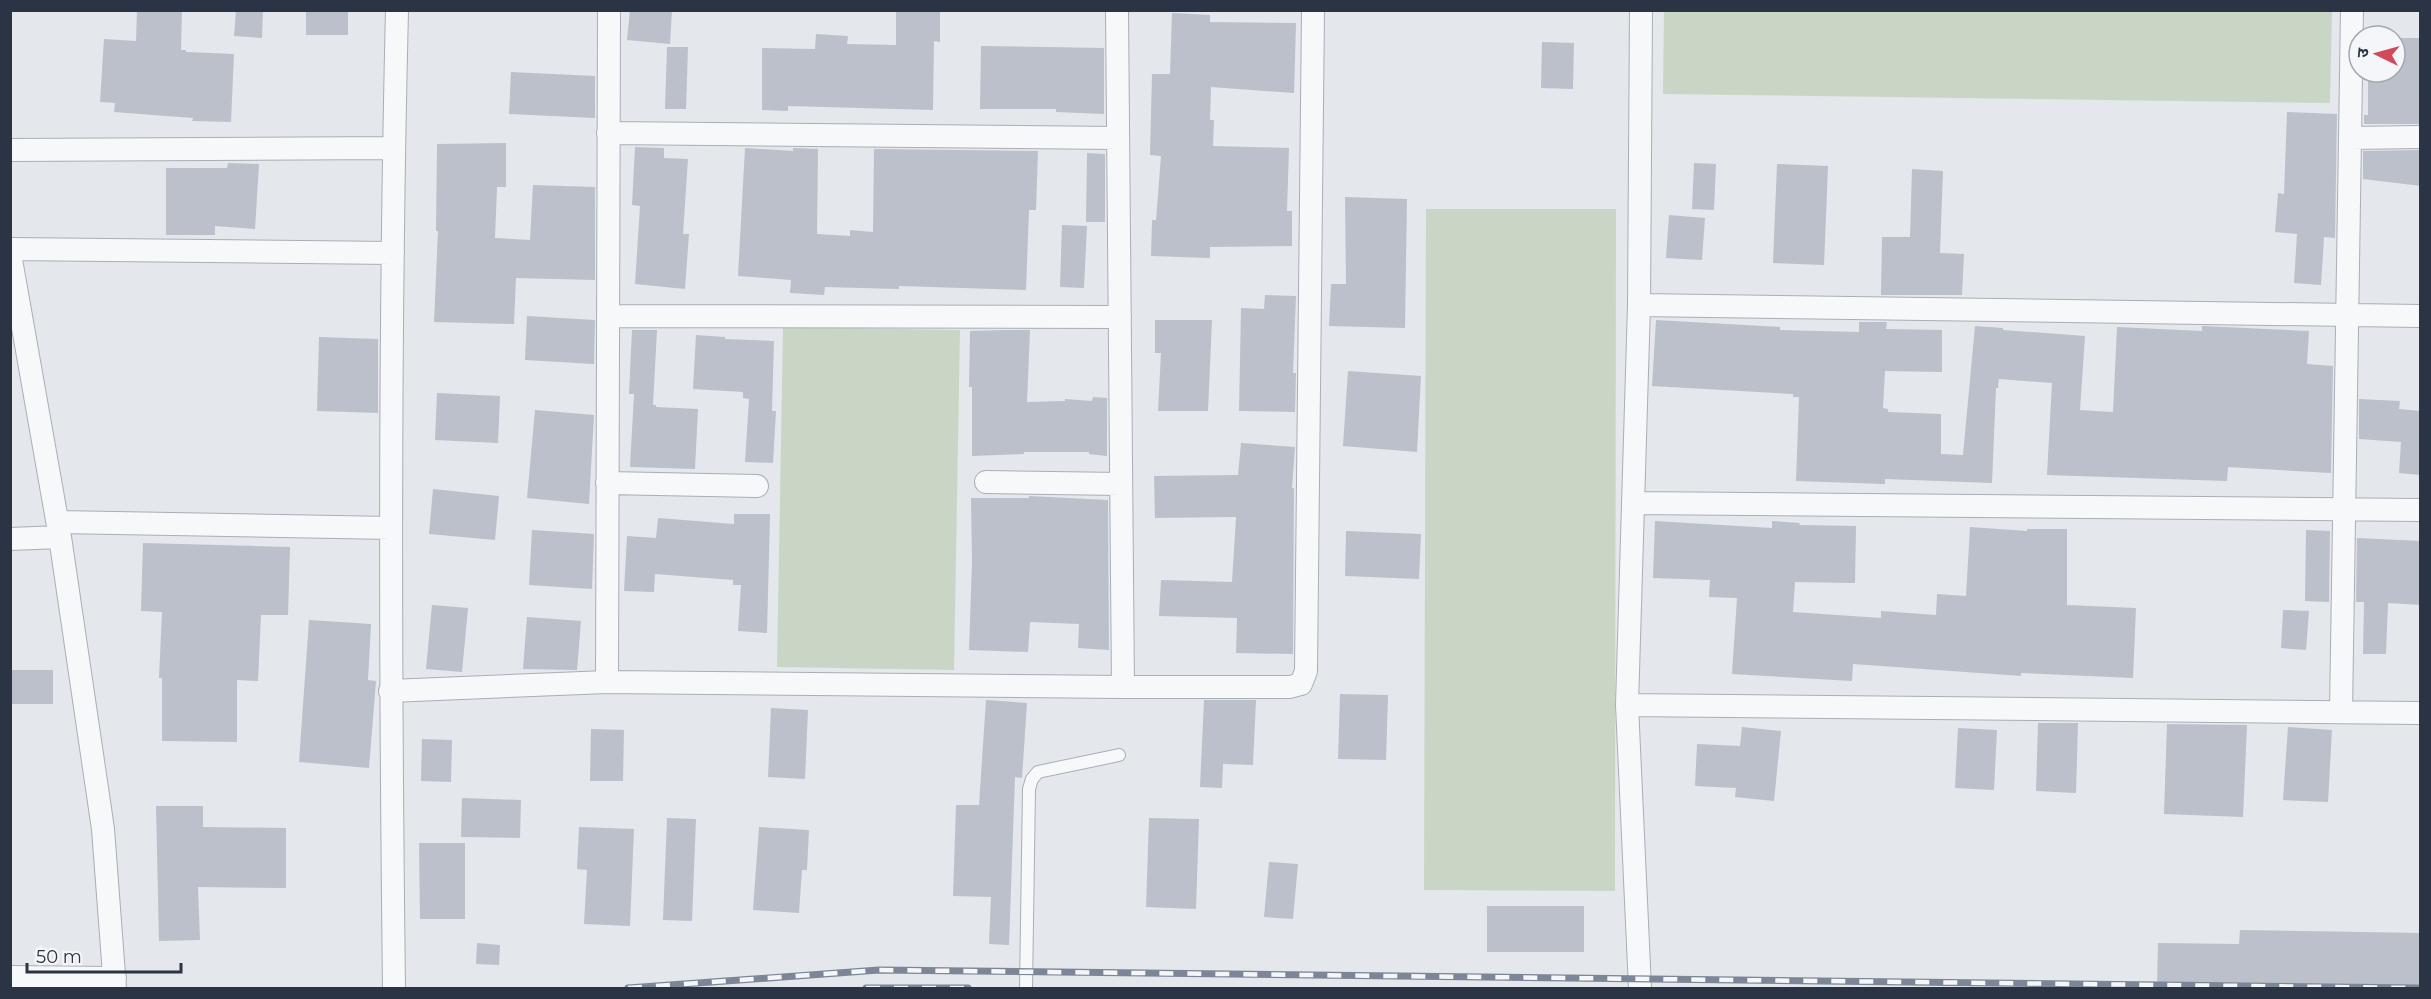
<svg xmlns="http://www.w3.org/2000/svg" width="2431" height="999" viewBox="0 0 2431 999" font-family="Montserrat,'Noto Sans Devanagari',sans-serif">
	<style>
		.green { fill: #c9d6c5 }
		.building { fill: #bbc0ca }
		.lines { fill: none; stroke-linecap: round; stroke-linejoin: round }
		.service-casing { stroke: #a9aeb7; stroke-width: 14 }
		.minor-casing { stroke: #a9aeb7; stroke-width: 24 }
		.service { stroke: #f7f8fa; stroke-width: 12 }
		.minor { stroke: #f7f8fa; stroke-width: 22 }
		.rail-casing { stroke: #7d8696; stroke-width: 7 }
		.rail { stroke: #f4f6f9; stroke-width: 4.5; stroke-dasharray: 14; stroke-linecap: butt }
	</style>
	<rect width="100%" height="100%" fill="#e4e7ec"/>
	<!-- green -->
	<path class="green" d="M1664,11H2332L2330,103L1663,94Z
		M1426,209H1616L1615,891L1424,890Z
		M783,327L960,330L954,670L777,667Z"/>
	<!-- building -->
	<path class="building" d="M137,10H182L181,50H186V52L234,54L231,122L192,121L193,118L114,112L115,103L100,102L104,39L136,41Z
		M236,10H263L262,38L234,36Z
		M306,10H348V35H306Z
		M630,10H672L670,44L627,40Z
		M896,10H940V42L934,41L933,110L788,106V111L762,110V48L815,49L816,34L848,36L847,44L896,45Z
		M1172,13L1210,15V22L1296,23L1294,93L1211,87L1210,120H1214L1213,146L1289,148L1287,211H1292V246L1210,247V258L1151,256L1152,220H1156L1161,156L1150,155L1152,74H1170Z
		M2395,38H2421L2419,124H2364V115H2368V72H2395Z
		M1542,42L1574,43L1573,89L1541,88Z
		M981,46L1104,48V114L1056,112V109H980Z
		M667,47H688L686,109H665Z
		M511,72L595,76V118L509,114Z
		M2287,112L2337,114L2335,238L2324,237L2321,285L2294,283L2297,234L2275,232L2278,193L2284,194Z
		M506,143V187H497L495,238L530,240L533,185L595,187V280L516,278L514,324L434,322L438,231H436L437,144Z
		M635,147L664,148V158L688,159L683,234H689L685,289L635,284L640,206L632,205Z
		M745,148L793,151V148L818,149L817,234L850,236V230L873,232L874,149L1038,151L1036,210H1029L1026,290L899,286V289L825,287L824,295L790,293L791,280L738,276Z
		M2421,150V186L2363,179V151Z
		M1087,153L1105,154V222H1086Z
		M228,163L259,164L255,229L215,226V235H166V168H227Z
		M1694,163L1716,164L1714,210L1692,209Z
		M1777,164L1828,166L1824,265L1773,263Z
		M1912,169L1943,171L1940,253L1964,254L1962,295H1881L1882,237H1910Z
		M1345,197L1407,199L1405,328L1329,326L1331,284H1346Z
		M1669,215L1705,218L1702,260L1666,258Z
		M1062,225L1087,226L1084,288L1060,287Z
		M1265,295L1296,296L1293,373H1296L1295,412L1239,411L1241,308L1264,309Z
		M527,316L595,320L594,364L525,360Z
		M1155,320H1212L1208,411H1158L1161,353H1155Z
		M1656,320L1780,327V330L1859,332V322H1887L1886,329L1942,330V372L1885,371L1883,408L1888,409V412L1941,414V454L1963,455L1975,326L2003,328V330L2085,336L2080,410L2113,412L2117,327L2202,331V326L2309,331L2307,364L2333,366L2331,473L2228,467L2227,481L2047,475L2052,383L1999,379L1998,388H1996L1992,483L1885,479V484L1796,481L1799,397H1793V394L1652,386Z
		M632,330H657L653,405H656V407L698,409L695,469L630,467L634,394H629Z
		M1003,330H1030L1027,402L1065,401V399L1092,401L1093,397L1107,398V456L1089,454V452H1024V454L972,456V387H969L970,331Z
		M696,335L725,337V339L774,341L772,411H776L773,463L745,462L749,399L743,398V392L693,389Z
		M319,337L378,339V413L317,411Z
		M1348,371L1421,376L1417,452L1343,446Z
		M437,393L500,396L498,443L435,440Z
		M2359,399L2400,401L2399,409L2421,411V475L2399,473L2401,442L2359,439Z
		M535,410L594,415L589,504L527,498Z
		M1241,443L1295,447L1292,488H1294L1293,654L1236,653L1237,618L1159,616L1161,580L1232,582L1236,517L1155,518L1154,476L1238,475Z
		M433,489L499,496L495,540L429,534Z
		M1029,496L1108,500L1109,650L1078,648L1079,624L1030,622L1028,652L969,650L972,562L971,498H1029Z
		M734,514H770L767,633L738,631L741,585H733V580L655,574L654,592L624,591L627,536L656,538L658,518L734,524Z
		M1655,521L1772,528V521L1800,523L1799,525L1856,526L1855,583L1795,582L1793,612L1881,618V611L1936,615L1937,594L1966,596L1970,527L2027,531V529H2067V605L2136,608L2133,678L2021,673V676L1853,664L1852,681L1732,674L1737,598L1709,597L1710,580L1653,578Z
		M532,530L594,534L592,589L529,585Z
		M2306,530L2330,531L2329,602L2305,601Z
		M1346,531L1421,534L1419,579L1345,576Z
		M2357,538L2421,541V605L2388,603L2386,654H2363L2364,602H2356Z
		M143,543L290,547L288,615H261L258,681L237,680V742L162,741V678H159L162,612L141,611Z
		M432,605L468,608L462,672L426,669Z
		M2283,610L2309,611L2306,650L2281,648Z
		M527,617L581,621L577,670L523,669Z
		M309,620L371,624L368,680L376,681L369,768L299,762Z
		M10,670H53V704H10Z
		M1340,694L1388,695L1386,760L1338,759Z
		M986,700L1027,703L1022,778L1015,777L1009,945L989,944L991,897L953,896L956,805H979Z
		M1204,700H1256L1253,765L1223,764L1222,788L1200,787Z
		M771,708L808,710L805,779L768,777Z
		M2038,723H2078L2076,793L2036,791Z
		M2167,724L2247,725L2243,817L2164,814Z
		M1742,727L1781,731L1774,801L1735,797L1736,788L1695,786L1697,744L1740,746Z
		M2288,727L2332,730L2328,802L2283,800Z
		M1958,728L1997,730L1994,790L1955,788Z
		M591,729L624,730L623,781H590Z
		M422,739L452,740L451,782L421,781Z
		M462,798L521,800L520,838L461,837Z
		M156,806H203V827L286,828V888L198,887L200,940L159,941Z
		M667,818L696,819L692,921L663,920Z
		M1149,818L1199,819L1196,909L1146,907Z
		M579,827L634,829L630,926L584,924L587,870L577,869Z
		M759,827L809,830L807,870H802L799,913L753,910Z
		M419,843H465V919H420Z
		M1269,862L1298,864L1293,919L1264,917Z
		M1487,906H1584V952H1487Z
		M2240,930L2421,933V988H2157L2158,943L2239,944Z
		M477,943L500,945L499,965L476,964Z"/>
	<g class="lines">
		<!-- service casing -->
		<g class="service-casing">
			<path id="service" d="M1026,988L1029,789L1032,779L1038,772L1119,755"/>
		</g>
		<!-- minor casing -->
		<g class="minor-casing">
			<path id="minor" d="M1117,10L1123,687
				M608,133L1118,138
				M2350,138L2420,137
				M10,150L394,148
				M10,249L393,253
				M10,254L60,537L103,829L115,988
				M1639,305L2420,316
				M608,316L1120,317
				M986,482L1121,484
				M607,483L757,486
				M1635,503L2420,510
				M58,522L391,528
				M10,539L60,537
				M607,682L609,10
				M390,691L607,682L1123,687H1290L1301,684L1306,671L1313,10
				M1627,705L2420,713
				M2341,712L2352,10
				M10,977L115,978
				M394,988C390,662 389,336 397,10
				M1640,988L1627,705L1639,305L1641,10"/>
		</g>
		<!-- service -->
		<use href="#service" class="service"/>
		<!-- minor -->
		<use href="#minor" class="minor"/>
		<!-- rail casing -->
		<g class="rail-casing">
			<path id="rail" d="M628,988L879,970L2420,988
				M866,988H968"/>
		</g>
		<!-- rail -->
		<use href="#rail" class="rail"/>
	</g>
	<!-- border -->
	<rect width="2431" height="999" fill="none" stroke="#2b3445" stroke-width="24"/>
	<!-- north arrow -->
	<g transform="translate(2377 54) rotate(275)"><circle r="28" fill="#f4f6f9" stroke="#a4a8b1" stroke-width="1.5"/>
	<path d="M0-4.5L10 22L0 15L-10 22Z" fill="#d1495b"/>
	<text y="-9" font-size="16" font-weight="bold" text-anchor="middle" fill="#2b3445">उ</text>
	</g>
	<!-- scale -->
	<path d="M27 963v9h154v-9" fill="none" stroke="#2b3445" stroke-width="3"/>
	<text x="36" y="963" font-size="18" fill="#2b3445" stroke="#f4f6f9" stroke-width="4.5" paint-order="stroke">50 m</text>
</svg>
